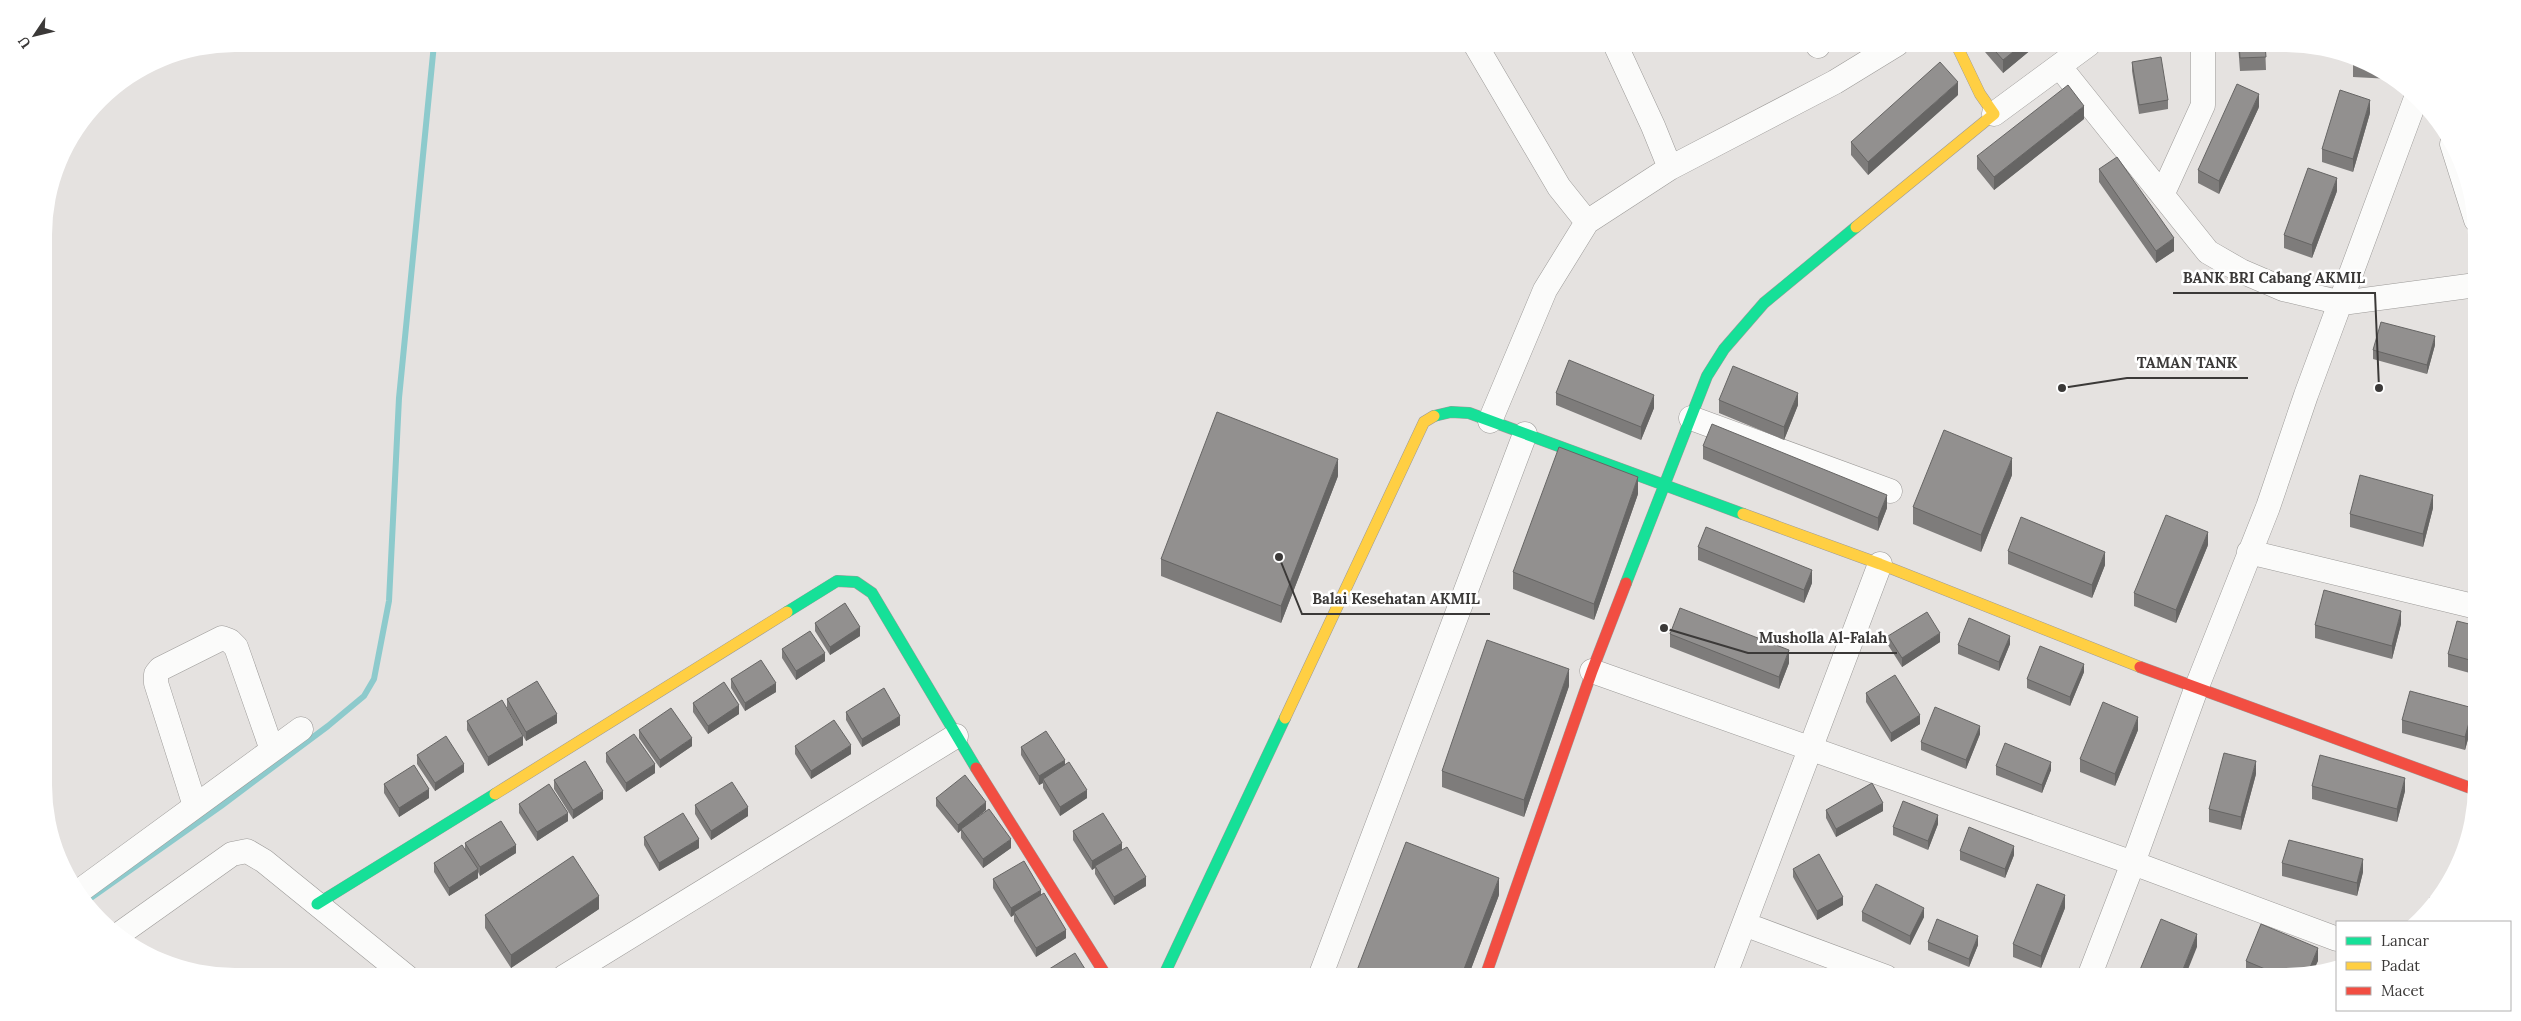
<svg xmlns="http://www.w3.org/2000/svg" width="2521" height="1021" viewBox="0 0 2521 1021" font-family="Lora,serif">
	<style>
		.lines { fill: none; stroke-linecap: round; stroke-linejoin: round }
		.stream { stroke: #8dcacc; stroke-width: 6 }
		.street-casing { stroke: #9c9a98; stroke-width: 25 }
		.fast-casing { stroke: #9c9a98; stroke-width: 12 }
		.slow-casing { stroke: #9c9a98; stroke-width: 12 }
		.jam-casing { stroke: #9c9a98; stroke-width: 12 }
		.street { stroke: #fbfbfa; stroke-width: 24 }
		.fast { stroke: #16e098; stroke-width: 11 }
		.slow { stroke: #ffcf43; stroke-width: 11 }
		.jam { stroke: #f24e42; stroke-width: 11 }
		.wall { fill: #7e7c7b }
		.shaded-wall { fill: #666564 }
		.building { fill: #92908f; stroke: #666564 }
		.leader { fill: none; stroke: #3b3938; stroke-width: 2 }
		.callout-dot { fill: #3b3938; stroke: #fff; stroke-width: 2 }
		.callout-label { font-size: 15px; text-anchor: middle; font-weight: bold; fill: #3b3938; stroke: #fff; stroke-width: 5; stroke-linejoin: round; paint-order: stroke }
	</style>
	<rect width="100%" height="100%" fill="#e5e2e0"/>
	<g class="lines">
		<!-- stream -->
		<path class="stream" d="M85,902L221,806L328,726L364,696L374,679L389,601L399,398L434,44"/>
		<!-- street casing -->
		<g class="street-casing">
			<path id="street" d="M1475,44L1559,187L1587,222
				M1615,44L1653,126L1670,168
				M1817,44L1818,46
				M2060,67L2208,252L2241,271L2283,289L2342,303L2476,285
				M1994,114L2089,44
				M2452,144L2476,220
				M2163,193L2203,105V44
				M1691,418L1890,491
				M1490,421L1545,290L1587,222L1670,168L1835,82L1897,44
				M2249,552L2477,607
				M1592,671L2133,863L2337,939
				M195,806L156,683V674L160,669L222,638L230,641L236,647L272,750
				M78,892L301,729
				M1744,924L1886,977
				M118,935L232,854L247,851L264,861L407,977
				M564,977L956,736
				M1320,977L1525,434
				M1724,977L1880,564
				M2089,977L2133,863L2196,689L2268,507L2306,395L2416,98"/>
		</g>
		<!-- fast casing -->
		<g class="fast-casing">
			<path id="fast" d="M1434,416L1451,412L1469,413L1743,514
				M1626,583L1707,376L1724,349L1764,303L1856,227
				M787,612L837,581L856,582L872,593L976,768
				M317,904L495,794
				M1163,977L1285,718"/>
		</g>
		<!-- slow casing -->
		<g class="slow-casing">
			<path id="slow" d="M1856,227L1994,114L1980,94L1956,44
				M1743,514L1880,564L2140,667
				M1285,718L1424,422L1434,416
				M495,794L787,612"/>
		</g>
		<!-- jam casing -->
		<g class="jam-casing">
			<path id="jam" d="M2140,667L2476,790
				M976,768L1107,977
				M1485,977L1592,671L1626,583"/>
		</g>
		<!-- street -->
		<use href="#street" class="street"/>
		<!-- fast -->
		<use href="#fast" class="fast"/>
		<!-- slow -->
		<use href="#slow" class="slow"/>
		<!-- jam -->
		<use href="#jam" class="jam"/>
	</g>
	<!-- wall -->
	<path class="wall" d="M1985,44H2038L2003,73L1985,52Z
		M2238,44H2265L2266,70L2240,71Z
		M2353,57L2391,76V79L2353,77Z
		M2132,62L2168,100V109L2139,114L2132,71Z
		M1958,95L1868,175L1851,155V142Z
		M2259,107L2219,194L2198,183V170Z
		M2370,113L2353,172L2322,162V149Z
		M2084,119L1994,190L1977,169V156Z
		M2099,169L2174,251L2156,263L2099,182Z
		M2337,191L2312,258L2284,248V235Z
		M2435,345L2427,374L2373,359V350Z
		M1556,393L1654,408L1641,440L1556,405Z
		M1719,400L1798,405L1784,440L1719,413Z
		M1703,446L1887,508L1878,531L1703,459Z
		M2012,475L1981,552L1913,524V507Z
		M1338,476L1281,623L1161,576V559Z
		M1638,494L1594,620L1513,589V572Z
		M2433,508L2423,547L2350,527V514Z
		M2208,545L2176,623L2134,606V593Z
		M1698,547L1812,583L1804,603L1698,560Z
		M2008,551L2105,565L2092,598L2008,564Z
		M815,623L860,636L830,655L815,631Z
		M2401,624L2392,659L2315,638V625Z
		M2477,626V675L2448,667V654Z
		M1670,634L1789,663L1779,689L1670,647Z
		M1888,636L1940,642L1902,667L1888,645Z
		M2010,644L1999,671L1958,654V645Z
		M782,649L825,661L796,680L782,658Z
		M2084,672L2070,706L2027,688V679Z
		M731,679L776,692L745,711L731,688Z
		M1569,686L1524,817L1442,787V771Z
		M1866,693L1920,724L1891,742L1866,702Z
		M507,699L557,723L526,741L507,708Z
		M693,703L739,714L708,734L693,712Z
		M846,712L900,725L862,747L846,720Z
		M2402,720L2473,721L2465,750L2402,733Z
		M467,721L523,745L488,766L467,730Z
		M639,730L692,746L660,768L639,738Z
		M2138,730L2115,786L2080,772V759Z
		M1980,734L1966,769L1921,750V742Z
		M795,746L851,754L811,779L795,754Z
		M1021,747L1065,765L1087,798L1060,816L1043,788V783L1039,785L1021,755Z
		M606,753L655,773L626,792L606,762Z
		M417,755L464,772L435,791L417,764Z
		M1996,766L2051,770L2042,793L1996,775Z
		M2256,774L2241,830L2209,822V809Z
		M554,780L603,799L573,819L554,789Z
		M384,784L429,798L399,817L384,793Z
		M2312,786L2405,791L2397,822L2312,799Z
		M936,798L986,810L975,819L1011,848L983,868L961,838V830L958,833L936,806Z
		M519,804L568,821L537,841L519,813Z
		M695,805L748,816L711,840L695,814Z
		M1826,810L1883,811L1836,837L1826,818Z
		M1938,824L1928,850L1893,835V827Z
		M1073,831L1122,850L1146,886L1114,905L1095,874V868L1092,870L1073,840Z
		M644,837L699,848L659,871L644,845Z
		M465,843L516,853L480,876L478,872V878L449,896L434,872V863L465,849Z
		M1960,851L2014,855L2005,878L1960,860Z
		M2282,863L2363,872L2357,896L2282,876Z
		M1793,869L1843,905L1817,920L1793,877Z
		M993,879L1041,895L1066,938L1036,957L1014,921V915L1011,917L993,888Z
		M1499,895L1468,977H1356V973Z
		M2065,908L2041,968L2013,957V944Z
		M599,909L511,968L485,928V915Z
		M1862,912L1924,917L1910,945L1862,921Z
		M1928,942L1978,945L1969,967L1928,950Z
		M2246,961H2318L2298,977H2253L2246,974Z
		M1046,971L1090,977H1046Z"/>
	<!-- shaded-wall -->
	<path class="shaded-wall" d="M2023,44H2038L2003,73V60Z
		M1958,82V95L1868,175V162Z
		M2259,94V107L2219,194V181Z
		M2370,100V113L2353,172V159Z
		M2084,106V119L1994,190V177Z
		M2337,178V191L2312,258V245Z
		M2174,238V251L2156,263V251Z
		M2435,336V345L2427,374V365Z
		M1798,393V405L1784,440V427Z
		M1654,395V408L1641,440V427Z
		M2012,458V475L1981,552V535Z
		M1338,459V476L1281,623V606Z
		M1638,477V494L1594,620V604Z
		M1887,495V508L1878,531V518Z
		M2433,495V508L2423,547V534Z
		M2208,532V545L2176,623V610Z
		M2105,552V565L2092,598V585Z
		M1812,570V583L1804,603V590Z
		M2401,611V624L2392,659V646Z
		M860,627V636L830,655V647Z
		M1940,633V642L1902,667V658Z
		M2010,636V644L1999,671V662Z
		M1789,650V663L1779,689V677Z
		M825,653V661L796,680V671Z
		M2084,664V672L2070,706V697Z
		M1569,669V686L1524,817V800Z
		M776,683V692L745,711V703Z
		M739,705V714L708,734V726Z
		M2473,708V721L2465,750V737Z
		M557,714V723L526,741V732Z
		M1920,715V724L1891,742V733Z
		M900,716V725L862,747V739Z
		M2138,717V730L2115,786V774Z
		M1980,726V734L1966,769V760Z
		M523,736V745L488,766V757Z
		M692,738V746L660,768V760Z
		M851,745V754L811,779V771Z
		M1065,760V769L1043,779V783L1039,785V776Z
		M2256,761V774L2241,830V817Z
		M2051,762V770L2042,793V785Z
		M464,764V772L435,791V783Z
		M655,764V773L626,792V783Z
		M2405,778V791L2397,822V809Z
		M429,789V798L399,817V808Z
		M1087,790V798L1060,816V807Z
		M603,791V799L573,819V810Z
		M986,802V810L958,833V825Z
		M1883,803V811L1836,837V829Z
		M748,807V816L711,840V831Z
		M568,813V821L537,841V832Z
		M1938,815V824L1928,850V841Z
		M699,839V848L659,871V863Z
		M1011,839V848L983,868V859Z
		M1122,843V852L1095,866V868L1092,870V861Z
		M516,845V853L480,876V867Z
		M2014,846V855L2005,878V869Z
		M2363,859V872L2357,896V883Z
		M478,869V878L449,896V888Z
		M1146,877V886L1114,905V897Z
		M1499,878V895L1468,977H1461Z
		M1041,890V899L1014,912V915L1011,917V908Z
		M2065,895V908L2041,968V956Z
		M599,896V909L511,968V955Z
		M1843,897V905L1817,920V911Z
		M1924,908V917L1910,945V936Z
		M1066,930V938L1036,957V948Z
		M2197,934V947L2185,977H2180Z
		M1978,936V945L1969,967V959Z
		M2318,948V961L2312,974L2307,975Z"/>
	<!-- building -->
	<path class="building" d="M1989,44H2023L2003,60Z
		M2239,44H2265L2266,57L2240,58Z
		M2161,57L2168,100L2139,105L2132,62Z
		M2353,57L2370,66L2353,65Z
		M1940,62L1958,82L1868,162L1851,142Z
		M2237,84L2259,94L2219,181L2198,170Z
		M2068,85L2084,106L1994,177L1977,156Z
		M2340,90L2370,100L2353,159L2322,149Z
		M2117,157L2174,238L2156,251L2099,169Z
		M2308,168L2337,178L2312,245L2284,235Z
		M2381,322L2435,336L2427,365L2373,350Z
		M1569,360L1654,395L1641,427L1556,393Z
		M1733,366L1798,393L1784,427L1719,400Z
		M1217,412L1338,459L1281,606L1161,559Z
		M1712,424L1887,495L1878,518L1703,446Z
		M1944,430L2012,458L1981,535L1913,507Z
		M1559,447L1638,477L1594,604L1513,572Z
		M2360,475L2433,495L2423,534L2350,514Z
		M2166,515L2208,532L2176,610L2134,593Z
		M2021,517L2105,552L2092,585L2008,551Z
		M1706,527L1812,570L1804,590L1698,547Z
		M2324,590L2401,611L2392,646L2315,625Z
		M845,603L860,627L830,647L815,623Z
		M1680,608L1789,650L1779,677L1670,634Z
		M1927,612L1940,633L1902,658L1888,636Z
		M1969,618L2010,636L1999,662L1958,645Z
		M2457,621L2477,626V662L2448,654Z
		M810,631L825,653L796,671L782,649Z
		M1487,640L1569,669L1524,800L1442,771Z
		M2040,646L2084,664L2070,697L2027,679Z
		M761,660L776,683L745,703L731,679Z
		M1895,675L1920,715L1891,733L1866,693Z
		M537,681L557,714L526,732L507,699Z
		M724,682L739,705L708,726L693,703Z
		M884,688L900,716L862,739L846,712Z
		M2410,691L2473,708L2465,737L2402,720Z
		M502,700L523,736L488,757L467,721Z
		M2103,702L2138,717L2115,774L2080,759Z
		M1935,707L1980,726L1966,760L1921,742Z
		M671,708L692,738L660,760L639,730Z
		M834,720L851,745L811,771L795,746Z
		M1046,731L1065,760L1039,776L1021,747Z
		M634,734L655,764L626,783L606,753Z
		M446,736L464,764L435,783L417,755Z
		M2005,743L2051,762L2042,785L1996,766Z
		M2224,753L2256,761L2241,817L2209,809Z
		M2320,755L2405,778L2397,809L2312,786Z
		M585,761L603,791L573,810L554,780Z
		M1069,762L1087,790L1060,807L1043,779Z
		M414,765L429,789L399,808L384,784Z
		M965,775L986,802L958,825L936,798Z
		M732,782L748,807L711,831L695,805Z
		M1872,783L1883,803L1836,829L1826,810Z
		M549,784L568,813L537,832L519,804Z
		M1903,801L1938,815L1928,841L1893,827Z
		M989,809L1011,839L983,859L961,829Z
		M683,813L699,839L659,863L644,837Z
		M1103,813L1122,843L1092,861L1073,831Z
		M501,821L516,845L480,867L465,843Z
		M1969,827L2014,846L2005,869L1960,851Z
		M2289,840L2363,859L2357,883L2282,863Z
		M1406,842L1499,878L1461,977H1366L1356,973Z
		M462,845L478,869L449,888L434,863Z
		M1127,847L1146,877L1114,897L1095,866Z
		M1819,854L1843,897L1817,911L1793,869Z
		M573,856L599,896L511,955L485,915Z
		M1024,861L1041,890L1011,908L993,879Z
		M1876,884L1924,908L1910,936L1862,912Z
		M2037,884L2065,895L2041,956L2013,944Z
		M1044,893L1066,930L1036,948L1014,912Z
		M2430,897L2439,900L2426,914Z
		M1937,919L1978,936L1969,959L1928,942Z
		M2161,919L2197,934L2180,977H2137Z
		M2261,924L2318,948L2307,975L2298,977H2284L2246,961Z
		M1075,953L1090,977H1050L1046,971Z
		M1795,974L1796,977H1790Z"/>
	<!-- crop -->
	<path d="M0 0H2521V1021H0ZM235 52H2285A183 183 0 0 1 2468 235V785A183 183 0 0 1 2285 968H235A183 183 0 0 1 52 785V235A183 183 0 0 1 235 52Z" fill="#fff" fill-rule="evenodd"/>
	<!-- callouts -->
	<path class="leader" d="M2379 388L2375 293H2173M2062 388L2127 378H2248M1279 557L1302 614H1490M1664 628L1748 653H1897"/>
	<g class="callout-dot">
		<circle cx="2379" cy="388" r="5"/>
		<circle cx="2062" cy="388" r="5"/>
		<circle cx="1279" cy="557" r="5"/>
		<circle cx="1664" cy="628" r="5"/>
	</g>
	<g class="callout-label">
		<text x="2274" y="283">BANK BRI Cabang AKMIL</text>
		<text x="2187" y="368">TAMAN TANK</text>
		<text x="1396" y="604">Balai Kesehatan AKMIL</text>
		<text x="1823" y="643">Musholla Al-Falah</text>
	</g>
	<!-- legend -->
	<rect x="2336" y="921" width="175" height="90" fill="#ffffff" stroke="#b1b0af"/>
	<rect x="2346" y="937" width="25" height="8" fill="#16e098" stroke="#b1b0af"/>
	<text x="2381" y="946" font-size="15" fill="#3b3938">Lancar</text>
	<rect x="2346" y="962" width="25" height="8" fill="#ffcf43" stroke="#b1b0af"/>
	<text x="2381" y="971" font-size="15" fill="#3b3938">Padat</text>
	<rect x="2346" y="987" width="25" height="8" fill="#f24e42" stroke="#b1b0af"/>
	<text x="2381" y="996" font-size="15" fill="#3b3938">Macet</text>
	<!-- north arrow -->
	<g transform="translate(35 35) rotate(235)" stroke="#ffffff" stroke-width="4" paint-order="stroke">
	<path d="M0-4L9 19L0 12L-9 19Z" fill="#3b3938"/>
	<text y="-8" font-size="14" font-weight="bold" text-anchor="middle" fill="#3b3938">U</text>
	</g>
</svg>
